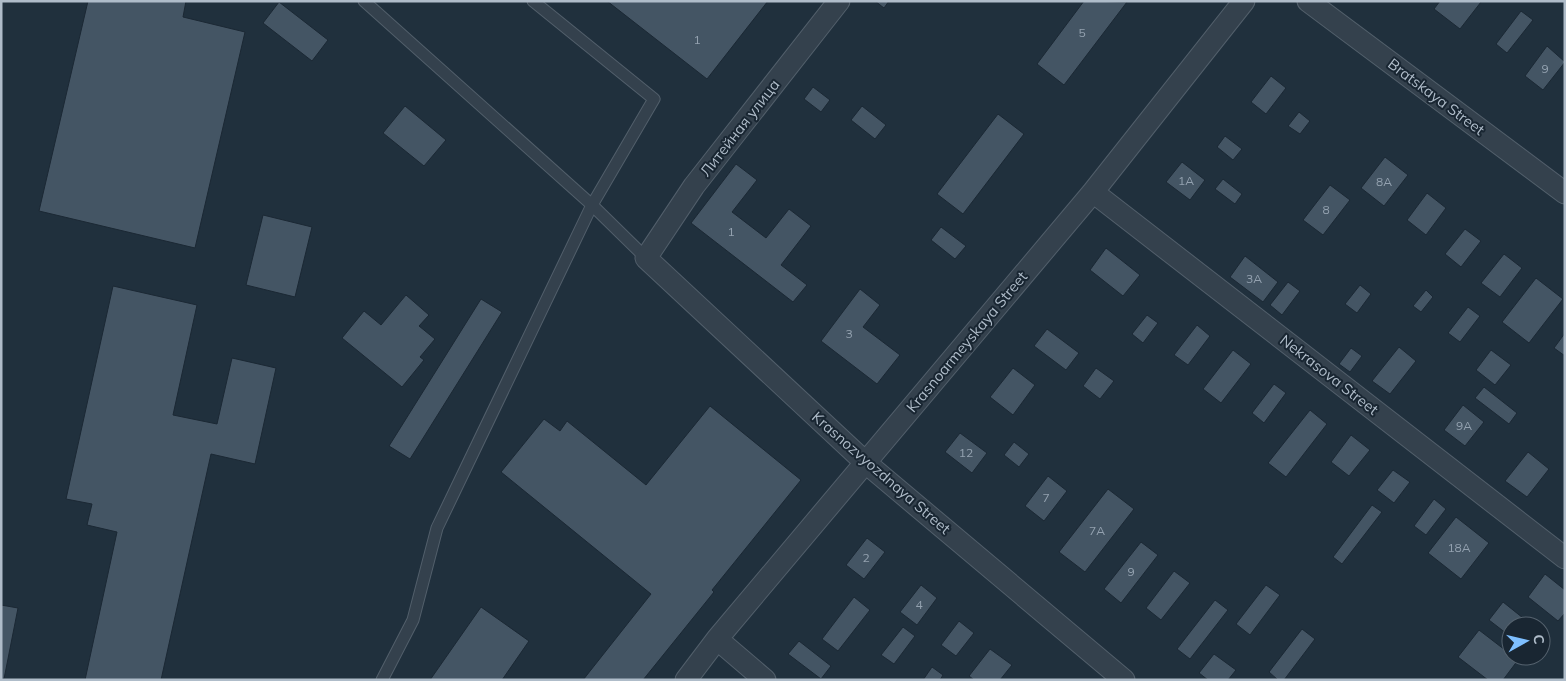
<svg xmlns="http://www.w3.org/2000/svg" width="1566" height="681" viewBox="0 0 1566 681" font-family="Mulish,sans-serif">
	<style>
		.building { fill: #445564; stroke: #1b2834 }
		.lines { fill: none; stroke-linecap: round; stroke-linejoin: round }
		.service-casing { stroke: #525f6b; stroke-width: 13 }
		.minor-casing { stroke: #525f6b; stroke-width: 23 }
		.service { stroke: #34414d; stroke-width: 11 }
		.minor { stroke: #34414d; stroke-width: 21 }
		.labels { text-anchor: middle; stroke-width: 4; stroke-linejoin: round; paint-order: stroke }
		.number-label { font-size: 12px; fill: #94a2b0 }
		.street-label { font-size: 15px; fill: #afbcc9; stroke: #192632 }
	</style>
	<rect width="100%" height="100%" fill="#20303d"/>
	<!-- building -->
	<path class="building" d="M88,1H186L183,17L245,32L195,248L39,211Z
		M607,1H768L707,79Z
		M875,1H889L884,8Z
		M1084,1L1127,2L1064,85L1037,64Z
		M1440,1H1480L1481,2L1460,29L1434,9Z
		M279,2L328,40L312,61L263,23Z
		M1521,11L1533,20L1507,53L1496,44Z
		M1547,46L1565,62L1543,90L1525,76Z
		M1271,76L1286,88L1266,114L1251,102Z
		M813,87L830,100L821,112L804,99Z
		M405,106L446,140L424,166L383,133Z
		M862,106L886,125L875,139L851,120Z
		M1299,112L1310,121L1300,134L1288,126Z
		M998,114L1024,134L963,214L937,194Z
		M1225,136L1242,149L1233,160L1217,147Z
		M1385,157L1408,175L1384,206L1361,188Z
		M1182,162L1205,180L1190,200L1166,182Z
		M736,164L757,180L732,212L766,238L789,209L811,226L781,265L807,285L793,302L691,223Z
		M1223,179L1242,194L1235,204L1215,189Z
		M1330,185L1350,200L1323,235L1303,220Z
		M1427,193L1446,208L1426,235L1407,220Z
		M263,215L312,227L295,297L246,285Z
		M941,227L966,246L955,259L931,240Z
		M1465,229L1481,241L1461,267L1445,254Z
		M1106,248L1140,275L1123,296L1090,270Z
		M1504,254L1522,268L1500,297L1481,283Z
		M1245,256L1278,282L1263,302L1230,277Z
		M1536,278L1563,299L1529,343L1502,322Z
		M1288,282L1300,291L1282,315L1270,305Z
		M1360,285L1371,294L1357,313L1345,304Z
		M113,286L197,305L173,415L217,424L232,358L276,368L255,464L211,454L161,680H85L117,532L87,525L92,504L66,499Z
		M860,289L880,305L863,327L900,355L877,384L821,341Z
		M1426,290L1433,297L1421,312L1413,306Z
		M406,295L429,315L419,326L435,339L420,357L424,360L402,387L342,338L364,311L381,325Z
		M481,299L502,312L410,459L389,446Z
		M1468,307L1480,316L1460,342L1448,333Z
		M1147,315L1158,323L1143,343L1132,334Z
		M1197,325L1210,336L1188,365L1174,355Z
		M1047,329L1079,353L1066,370L1034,346Z
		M1565,333V356L1554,348Z
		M1399,347L1416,361L1390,394L1372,381Z
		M1351,348L1362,356L1350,372L1339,364Z
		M1233,350L1251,364L1221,403L1203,389Z
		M1491,350L1511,365L1495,385L1476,370Z
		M1013,368L1035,385L1013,415L990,397Z
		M1096,368L1114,381L1100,399L1083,386Z
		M1274,384L1286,393L1264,423L1252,413Z
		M1484,387L1517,413L1509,424L1475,398Z
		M1463,405L1484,422L1465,446L1444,430Z
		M710,406L801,480L712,590L714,592L643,680H583L651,594L501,472L544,419L560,431L567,421L646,485Z
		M1310,410L1327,424L1286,477L1268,463Z
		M960,433L987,453L972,473L945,452Z
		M1351,435L1370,450L1349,476L1331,462Z
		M1014,442L1029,454L1019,467L1004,455Z
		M1528,452L1549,469L1527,497L1505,481Z
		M1393,470L1410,482L1394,503L1377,490Z
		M1048,476L1067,491L1044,521L1025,506Z
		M1108,489L1134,509L1085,572L1059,552Z
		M1434,499L1446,509L1426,535L1414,526Z
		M1372,505L1382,512L1342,564L1333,557Z
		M1456,517L1489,543L1461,579L1428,553Z
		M867,538L885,552L864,579L846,565Z
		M1141,542L1158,555L1121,603L1104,589Z
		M1174,571L1190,583L1161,620L1146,608Z
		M1545,574L1565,590V613L1558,621L1528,597Z
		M921,585L937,598L917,625L900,612Z
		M1266,585L1280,595L1250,635L1236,624Z
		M854,597L870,610L838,651L822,639Z
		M1215,600L1228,610L1190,659L1177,649Z
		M1503,602L1533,626H1511V637L1489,620Z
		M1,605L18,608L4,679H1Z
		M481,607L529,641L502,680H430Z
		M959,621L974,633L956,656L941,645Z
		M903,627L915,636L894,664L881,655Z
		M1302,629L1315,639L1284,680H1278L1269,672Z
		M1479,630L1518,660L1503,680H1488L1458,657Z
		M799,641L831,666L821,679L788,654Z
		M990,649L1012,665L1000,680H974L969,676Z
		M1214,654L1236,670L1228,680H1208L1199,673Z
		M932,667L943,675L940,680H923Z"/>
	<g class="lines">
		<!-- service casing -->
		<g class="service-casing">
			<path id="service" d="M364,1L592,205L646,258
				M382,680L413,620L437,528L592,205L654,99L533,1"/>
		</g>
		<!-- minor casing -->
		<g class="minor-casing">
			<path id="minor" d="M839,1L694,186L646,258L866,463L1124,680
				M1308,1L1565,193
				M1093,192L1565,558
				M717,639L765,680
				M686,680L717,639L1093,192L1244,1"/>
		</g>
		<!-- service -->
		<use href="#service" class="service"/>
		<!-- minor -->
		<use href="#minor" class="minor"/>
	</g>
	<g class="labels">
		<!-- number labels -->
		<g class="number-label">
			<text x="1082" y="37">5</text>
			<text x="697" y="44">1</text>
			<text x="1545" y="73">9</text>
			<text x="1186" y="185">1А</text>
			<text x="1384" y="186">8А</text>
			<text x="1326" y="214">8</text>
			<text x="731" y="236">1</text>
			<text x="1254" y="283">3А</text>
			<text x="849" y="338">3</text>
			<text x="1464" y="430">9А</text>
			<text x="966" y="457">12</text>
			<text x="1046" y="502">7</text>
			<text x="1097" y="535">7А</text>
			<text x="1459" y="552">18А</text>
			<text x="866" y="562">2</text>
			<text x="1131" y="576">9</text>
			<text x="919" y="609">4</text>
		</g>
		<!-- street labels -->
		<g class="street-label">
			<text transform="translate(1436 97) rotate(37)" y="5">Bratskaya Street</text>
			<text transform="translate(740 128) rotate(-52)" y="5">Литейная улица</text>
			<text transform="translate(967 342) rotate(-50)" y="5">Krasnoarmeyskaya Street</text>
			<text transform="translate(1329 375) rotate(38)" y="5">Nekrasova Street</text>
			<text transform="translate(881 473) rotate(41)" y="5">Krasnozvyozdnaya Street</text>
		</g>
	</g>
	<!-- border -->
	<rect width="1566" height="681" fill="none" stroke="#afbcc9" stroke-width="5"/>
	<!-- north arrow -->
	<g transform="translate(1526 641) rotate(82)"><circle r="24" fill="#192632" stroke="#55626e"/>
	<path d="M0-4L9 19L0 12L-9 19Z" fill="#7ebfff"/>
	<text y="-8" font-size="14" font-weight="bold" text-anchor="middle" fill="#afbcc9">С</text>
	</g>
</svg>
